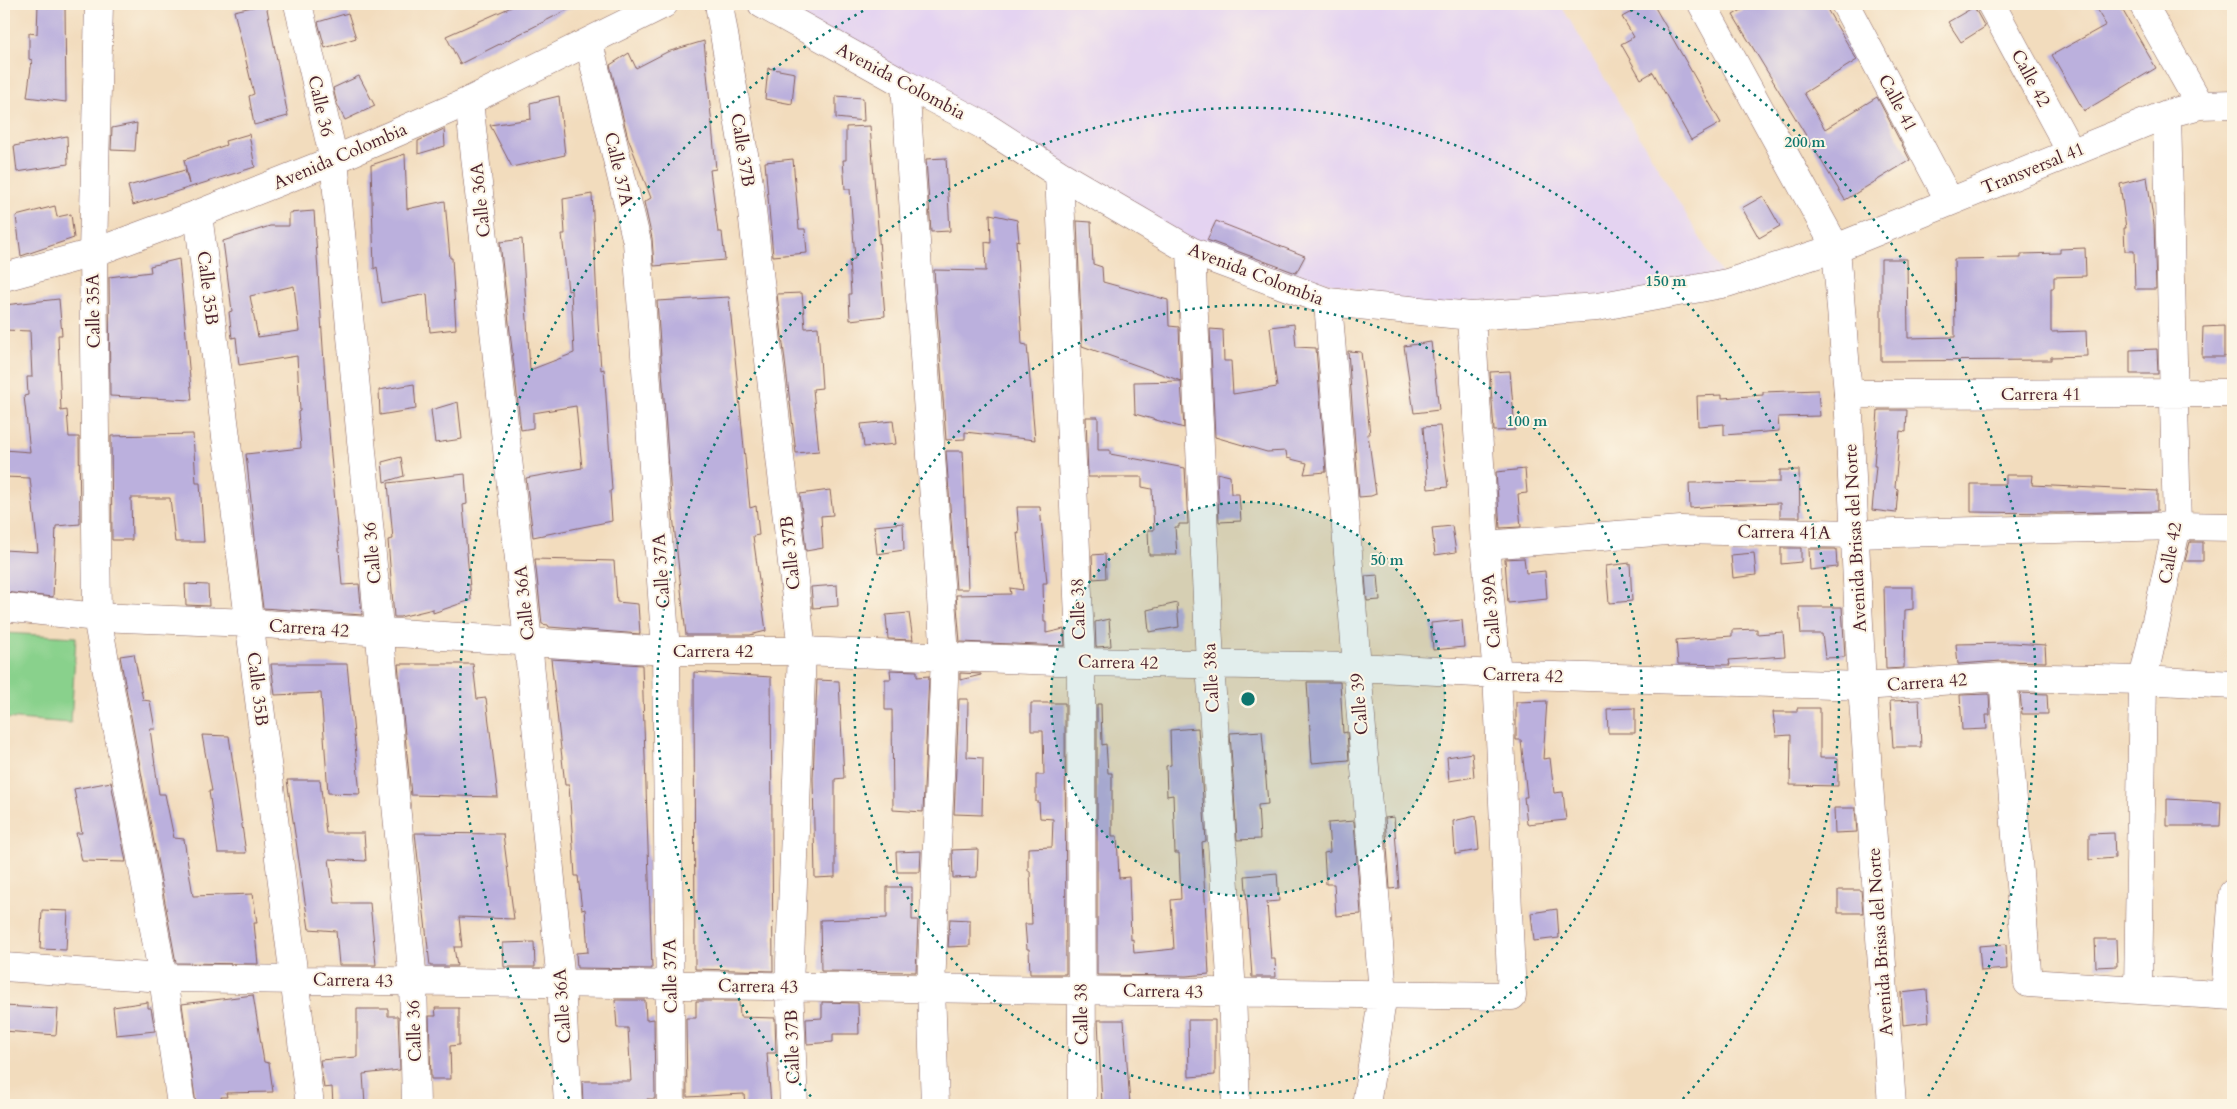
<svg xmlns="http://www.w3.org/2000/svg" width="2237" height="1109" viewBox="0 0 2237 1109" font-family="Cardo,serif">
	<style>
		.built { fill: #e4d3f1 }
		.green { fill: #89d18c; stroke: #6a785c }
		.building { fill: #bbb0dd; fill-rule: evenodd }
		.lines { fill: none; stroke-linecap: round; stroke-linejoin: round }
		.minor-casing { stroke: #85615e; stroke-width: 29 }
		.tertiary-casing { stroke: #85615e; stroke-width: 29 }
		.minor { stroke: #fff; stroke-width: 28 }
		.tertiary { stroke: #fff; stroke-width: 28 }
		.ring { fill: none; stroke: #0f766e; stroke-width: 2.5; stroke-dasharray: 2.5 5 }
		.labels { text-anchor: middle; stroke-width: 4; stroke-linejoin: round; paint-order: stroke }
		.street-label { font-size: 18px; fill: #4a1f2b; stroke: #fcf5e5 }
		.centre { fill: #0f766e; stroke: #fcf5e5; stroke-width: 2.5 }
		.ring-label { font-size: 15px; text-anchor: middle; font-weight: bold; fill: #0f766e; stroke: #fcf5e5; stroke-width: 4; stroke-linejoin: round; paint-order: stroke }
	</style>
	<rect width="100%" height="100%" fill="#fcf5e5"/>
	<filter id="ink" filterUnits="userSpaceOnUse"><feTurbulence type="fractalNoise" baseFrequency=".02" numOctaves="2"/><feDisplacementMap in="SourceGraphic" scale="10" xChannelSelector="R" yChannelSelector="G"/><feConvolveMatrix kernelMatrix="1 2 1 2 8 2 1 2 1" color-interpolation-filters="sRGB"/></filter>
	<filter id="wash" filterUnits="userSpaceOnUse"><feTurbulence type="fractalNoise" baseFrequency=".0096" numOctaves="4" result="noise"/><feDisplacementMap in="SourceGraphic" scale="20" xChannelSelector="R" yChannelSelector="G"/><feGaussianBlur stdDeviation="1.12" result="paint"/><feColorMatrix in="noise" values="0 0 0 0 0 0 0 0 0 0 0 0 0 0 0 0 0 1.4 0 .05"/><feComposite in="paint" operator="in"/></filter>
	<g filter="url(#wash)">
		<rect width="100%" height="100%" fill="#f2dcbd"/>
		<!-- built -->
		<path class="built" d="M762,4H1560L1727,283L1471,316L1191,251Z"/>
		<!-- green -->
		<path class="green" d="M4,633L76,637L71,723L4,718Z"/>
		<g id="blocks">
			<!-- building -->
			<path class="building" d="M38,4H65L66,102L27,97L32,60L29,59V33L37,34Z
				M266,4L288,116L254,125L249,96L254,94L234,11Z
				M518,4H579L460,64L446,36Z
				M1646,4H1653L1721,123L1691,140L1653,72L1641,79L1621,44L1634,37L1622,17Z
				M1752,4H1824L1857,60L1804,93L1825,129L1877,97L1910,160L1845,200L1733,15Z
				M2093,4H2119L2156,68L2084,111L2052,55L2106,25Z
				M1974,7L1985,27L1961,42L1948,22Z
				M348,13L356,38L325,48L318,22Z
				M704,41L716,169L710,170L718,232H722L725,260L654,266L652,238L644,202L651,198L628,138L610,65L629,53L636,68L667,52Z
				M768,68L795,73L792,104L765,99Z
				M359,76L375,106L345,120L337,104L333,88Z
				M559,96L565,155L512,167L490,125L531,119L530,103Z
				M836,96L863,98L864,121L836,118Z
				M137,123L135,151L111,150L112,128Z
				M870,126L885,316L850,320L849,294H851L849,260L855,259L850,189H845L843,160H846V127Z
				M444,129L445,146L418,154V141Z
				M249,134L255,167L133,205L128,186L185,170L189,184L184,160L226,145L225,141Z
				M67,136L68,164L17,172L14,146Z
				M405,154L407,209L445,201L450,258H452L456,329L430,332L427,294L382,303L377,267L374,269L371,165Z
				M946,158L950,231L931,232L926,159Z
				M793,159L799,229H805L807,253L773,256L765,162Z
				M2147,177L2154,225L2156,289H2135L2134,251H2125L2124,228H2126L2120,184Z
				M592,194L598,323L601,370L604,369L606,396L612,490L610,491L612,521L533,537L526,478L582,468L576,406L533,413V428L521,430L500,242L522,239L530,370L574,353L571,290L568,291L562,234H565L563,199Z
				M1763,196L1780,226L1759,238L1742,208Z
				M55,206L57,217L71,214L74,238L21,256L16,216Z
				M314,211L327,408L342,585L359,584L362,615L263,608L260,585L246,454L301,448L298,412L300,411L297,356L239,365L236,337L232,338L229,312L232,311L223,241L270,226H289V213ZM294,286L299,331L258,337L250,296Z
				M990,214L1017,220L1019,241L1016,240L1022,344L1027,345L1035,440L965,432V439L946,440L934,270L986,271L985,242L991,243Z
				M1077,221L1091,222L1093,264L1102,267L1103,282L1168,300L1169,326L1179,327L1181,381L1082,346Z
				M1216,221L1305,256L1296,273L1207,240Z
				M2085,248L2086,276L2054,277V288H2051V332L2086,331L2087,356L2051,357V360L1881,361V259H1907L1908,338L1955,337L1954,259L2021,258V254L2060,253V249Z
				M179,259L192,400L110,396L109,277L151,272L150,266Z
				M802,293L805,328L818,327L822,388L813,389L819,451L796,453L777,294Z
				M729,297L750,508L756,506L759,535L753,536L766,631L750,635H686L671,497L657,301Z
				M59,299L62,335H58L61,411L67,410L69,437H79L80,524L56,526L53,597L4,592V550L38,552L30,478L4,477V450L30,452L24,396L28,395L27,377H32L30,331L4,330V305Z
				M1294,324L1296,347L1316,348L1326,472L1304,474L1307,463L1287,458L1286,451L1267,452L1215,437L1210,329L1223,330L1224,361H1231L1233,394L1277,387L1270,327Z
				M2224,326V357H2202L2203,327Z
				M1431,342L1439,410L1414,413L1404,346Z
				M2157,349L2158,374H2130V350Z
				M1348,351L1361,352L1370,434H1368L1376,494L1371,496L1359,497Z
				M1510,371L1515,430L1494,431L1490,372Z
				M1181,381L1184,428L1135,414L1134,382Z
				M414,384L416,409L380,415L379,390Z
				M1818,390L1820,416L1778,417L1779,431L1724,435V424L1698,426L1697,396L1722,395V398L1763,395V392Z
				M458,402L462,439L435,443L431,410Z
				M1878,410H1907L1906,432L1900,431L1895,488L1898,489L1896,513L1872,510L1876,466H1874Z
				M1086,417H1098V450H1110V454L1185,468L1188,524H1179V527H1175L1177,555H1149L1148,530H1154L1152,489L1142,487V477H1088Z
				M893,421L896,444L864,447L861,424Z
				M1440,426L1448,487L1428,489L1423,427Z
				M193,434L196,483H200L204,542H175L170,498H131L132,540H112L111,436Z
				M946,451H963L968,589H956Z
				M401,457L404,476L384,482L382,462Z
				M1525,469L1527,493L1518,494L1521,527L1500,528L1496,472Z
				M1780,470H1799L1800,517H1780V503L1714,505V506L1690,508L1689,483L1780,482Z
				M1217,473L1230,476L1231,494H1239L1241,521L1219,522Z
				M465,474L467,504L463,505L471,600L433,613V609L400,617H394L388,540L393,539L388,483Z
				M2006,475H2033L2032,485L2157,491V511L2056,513L1971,512V484H2006Z
				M830,490L833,515L821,516L823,548L806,551L800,494Z
				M1017,507H1040L1047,583H1043L1044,622H1046V633L1064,629L1065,646L960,642L956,595L1011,594L1010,588L1023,590L1017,533L1019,534Z
				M903,523L904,550L877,554L874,526Z
				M1452,526L1456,552L1435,555L1432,528Z
				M2190,542H2203V561H2185Z
				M1781,548H1801V562L1781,564Z
				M1809,549H1836L1837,567L1810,570Z
				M1754,553L1756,575L1733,578L1731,555Z
				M1105,554L1106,578L1093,579L1092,555Z
				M1524,558L1526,573L1545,571L1547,599L1508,603L1505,559Z
				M535,559L614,561L617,602L638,604L640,634L549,627L548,625L542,624Z
				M1630,563L1632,601L1609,603L1606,566Z
				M1378,575L1380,600L1367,601L1365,576Z
				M185,584L208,585L209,606L186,605Z
				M837,585L838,606L813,608L811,587Z
				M1884,587H1913V609L1905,610L1904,668L1886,669Z
				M1177,603L1179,627L1149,632L1147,610Z
				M1799,607H1842L1845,657L1825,658L1822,634H1801Z
				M909,613L913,640L888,639L886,615Z
				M1109,619L1111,646L1096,647L1095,622Z
				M1462,620L1464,647L1433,650L1431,623Z
				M1757,629V634L1783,632L1785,656L1729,660L1730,665L1678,664L1676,640L1732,636V630Z
				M2013,643L2045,645L2046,662L2002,661L1958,664L1956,644Z
				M134,654L143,700L150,701L155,729H150L159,794H165L174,838L184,839L193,896L253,894L257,923H254L258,964L176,963L120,656Z
				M551,659L642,665L652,969L577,968L576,953L588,952L585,909L582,910L578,876H575L569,785H565Z
				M271,664H347L360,794L328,793L321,693L275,695Z
				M398,664H473L477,699L486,698L498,797L411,795Z
				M890,670L917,671V677L929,676L923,812L893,810L892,710H885V679H891Z
				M694,672L771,677L773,971L695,969Z
				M960,673L981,674V675L960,680Z
				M817,680L839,681L844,778L835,779V877L815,878L813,778Z
				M1307,682H1340L1343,733L1347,732L1349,760L1312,763Z
				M2020,693L2047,694L2048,714H2022Z
				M1989,694L1990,715H1986L1987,729L1962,730L1960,695Z
				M959,699H968L967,757L983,758L982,815L954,814Z
				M1919,700L1921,747H1893L1890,701Z
				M1547,701L1543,759L1550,758L1554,793L1563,792L1566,820L1527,824L1524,797H1527L1521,740H1516V702Z
				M1031,703H1065L1066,974H1030L1029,949H1027L1025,924H1032L1030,871H1028V848L1052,847L1053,819L1040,818L1039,802H1036V775H1044L1043,731H1031Z
				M1097,704H1101L1102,745L1106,744L1108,773H1112V836H1117L1119,878L1129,877L1131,940L1133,939L1134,953L1174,949L1171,900L1181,899L1179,853H1175L1173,795L1167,796L1166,766L1171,765L1170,730L1198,728L1206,841L1202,842L1209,974L1186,976L1097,975Z
				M1635,708V733H1608L1607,709Z
				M1797,708H1820V758H1838V786L1790,785L1791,735L1776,736L1773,712H1797Z
				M1262,731L1268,804L1258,805L1260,839L1237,840L1230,733Z
				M202,735L229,736L246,853H218L209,791H212Z
				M1472,753L1474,777L1449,781L1447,757Z
				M287,780H320L326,833H364L366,861L329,859L335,903H370L376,965H339L336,931L309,929Z
				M111,782L126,862L82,861L76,833H82L74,789Z
				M2167,799L2221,802L2220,826H2167Z
				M1834,808H1855L1857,832L1835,833Z
				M1476,816L1479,850L1455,854L1453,821Z
				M1394,817L1399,888L1390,889L1385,818Z
				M1354,821L1361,914L1336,916L1334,884H1326L1324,853L1330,852L1328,823Z
				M415,833L503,834L514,919L459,917L462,947H454L457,966H430Z
				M2114,833L2115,858L2089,860V834Z
				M978,849L977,877L953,878L952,850Z
				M921,851L920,872H897L896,852Z
				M1277,873L1279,901L1267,902L1271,959H1275L1276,977H1252L1245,876Z
				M887,887H912V920H918L916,972L821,971L820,920L887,918Z
				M1838,890H1861L1863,913H1838Z
				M1557,909L1559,938L1534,941L1531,913Z
				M42,910L68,911L66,950L40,949Z
				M950,919L970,920V946L948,947Z
				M2095,939H2116L2117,966L2096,967Z
				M534,942L535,967H504L503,943Z
				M2006,944L2007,969L1981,971L1979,946Z
				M1927,990L1929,1022L1903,1025L1901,993Z
				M253,995L264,1062L269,1063L273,1092L226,1093L227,1097H221L222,1105H196L182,1004Z
				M615,1000H645L646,1020L654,1019L655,1099H647V1105H583L582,1081H631L628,1028H617Z
				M696,1001H739L740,1017L775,1018L776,1053H767L771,1105H745L744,1094L687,1097L686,1018H696Z
				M148,1002V1008H151L155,1031L116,1035L113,1007Z
				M822,1002L858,1003L859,1034H833V1042L807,1044L806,1019L822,1018Z
				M4,1006L58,1009L56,1035L4,1031Z
				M435,1008H459V1045L450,1046L451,1079H431L429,1016H436Z
				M357,1009H388V1016H398L400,1070L363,1074L365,1105H333L332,1087L324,1088L320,1060L357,1057Z
				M1098,1020H1124L1130,1105H1102Z
				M1188,1020H1215V1075L1189,1077Z"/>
		</g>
	</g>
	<g filter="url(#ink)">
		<use href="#blocks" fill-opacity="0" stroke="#85615e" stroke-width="1"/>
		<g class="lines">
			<!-- minor casing -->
			<g class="minor-casing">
				<path id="minor" d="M99,4L93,253L97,617L163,978L181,1105
					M298,4L334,160L413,981L416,1105
					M719,4L749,184L802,651L789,986L794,1105
					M762,4L905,84L983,125L1059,174L1191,251L1328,302L1471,316L1597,307L1727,283L1836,248L2167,114L2200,105L2233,104
					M1845,4L1950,202
					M1991,4L2071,152
					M2143,4L2200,105
					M589,43L637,242L666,651L671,1105
					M905,84L945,656L931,988L935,1105
					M469,101L528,642L561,983L568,1105
					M1059,174L1081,662L1082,1105
					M198,214L310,1105
					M1191,251L1210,664L1232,992L1236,1105
					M1328,302L1383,994L1366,1105
					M1848,394L2233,393
					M1485,545L1681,530L1854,534L2177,526L2233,527
					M4,607L97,617L250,623L666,651H802L1081,662L1357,667L1497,674L1862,686L2003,677L2143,680L2233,685
					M2003,677L2028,983L2233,996
					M4,967L163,978L1512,996L1497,674L1485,545L1471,316
					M2138,990L2143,680L2177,526L2167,114
					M2225,995L2233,893"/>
			</g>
			<!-- tertiary casing -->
			<g class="tertiary-casing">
				<path id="tertiary" d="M1702,4L1836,248L1848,394L1862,686L1892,1105
					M4,277L93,253L198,214L334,160L469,101L664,4"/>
			</g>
			<!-- minor -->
			<use href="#minor" class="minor"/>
			<!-- tertiary -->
			<use href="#tertiary" class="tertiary"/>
		</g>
	</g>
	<!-- distance rings -->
	<circle cx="1248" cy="699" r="197" fill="#0f766e" fill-opacity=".12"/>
	<g class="ring">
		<circle cx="1248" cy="699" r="197"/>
		<circle cx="1248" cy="699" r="394"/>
		<path d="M816 1102A591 591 0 1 1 1680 1102"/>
		<path d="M573 1105A788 788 0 0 1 872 6M1624 6A788 788 0 0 1 1923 1105"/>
	</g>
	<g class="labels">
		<!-- street labels -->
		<g class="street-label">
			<text transform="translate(2031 78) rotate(62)" y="6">Calle 42</text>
			<text transform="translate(901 81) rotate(28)" y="6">Avenida Colombia</text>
			<text transform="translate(1898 103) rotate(62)" y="6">Calle 41</text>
			<text transform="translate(321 106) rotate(77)" y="6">Calle 36</text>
			<text transform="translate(743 150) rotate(81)" y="6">Calle 37B</text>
			<text transform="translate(340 156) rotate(-23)" y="6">Avenida Colombia</text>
			<text transform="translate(2033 168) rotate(-22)" y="6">Transversal 41</text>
			<text transform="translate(619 169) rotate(77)" y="6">Calle 37A</text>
			<text transform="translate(480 200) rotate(-96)" y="6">Calle 36A</text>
			<text transform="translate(1256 274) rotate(21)" y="6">Avenida Colombia</text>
			<text transform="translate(208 288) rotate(83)" y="6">Calle 35B</text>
			<text transform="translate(93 311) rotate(-91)" y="6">Calle 35A</text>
			<text x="2041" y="400">Carrera 41</text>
			<text transform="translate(1784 532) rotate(1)" y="6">Carrera 41A</text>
			<text transform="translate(1855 538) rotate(-93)" y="6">Avenida Brisas del Norte</text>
			<text transform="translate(372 553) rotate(-95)" y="6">Calle 36</text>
			<text transform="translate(790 553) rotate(-96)" y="6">Calle 37B</text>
			<text transform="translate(2170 553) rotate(-80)" y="6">Calle 42</text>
			<text transform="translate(661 571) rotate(-94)" y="6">Calle 37A</text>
			<text transform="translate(524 603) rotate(-96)" y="6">Calle 36A</text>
			<text transform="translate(1078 609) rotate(-92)" y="6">Calle 38</text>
			<text transform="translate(1491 611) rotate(-95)" y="6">Calle 39A</text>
			<text transform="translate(309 628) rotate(4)" y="6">Carrera 42</text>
			<text x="713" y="657">Carrera 42</text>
			<text transform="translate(1118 662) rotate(1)" y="6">Carrera 42</text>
			<text transform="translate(1523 675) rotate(2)" y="6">Carrera 42</text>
			<text transform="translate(1211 678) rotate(-93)" y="6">Calle 38a</text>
			<text transform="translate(1927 682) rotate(-4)" y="6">Carrera 42</text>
			<text transform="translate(258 689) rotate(83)" y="6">Calle 35B</text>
			<text transform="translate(1359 704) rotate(-95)" y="6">Calle 39</text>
			<text transform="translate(1880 942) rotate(-94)" y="6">Avenida Brisas del Norte</text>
			<text transform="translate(670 976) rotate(-91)" y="6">Calle 37A</text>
			<text transform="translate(353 980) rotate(1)" y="6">Carrera 43</text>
			<text transform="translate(758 986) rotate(1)" y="6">Carrera 43</text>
			<text transform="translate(1163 991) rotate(1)" y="6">Carrera 43</text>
			<text transform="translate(562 1006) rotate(-94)" y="6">Calle 36A</text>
			<text transform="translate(1081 1014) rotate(-91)" y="6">Calle 38</text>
			<text transform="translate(414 1031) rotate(-92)" y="6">Calle 36</text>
			<text transform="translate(792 1047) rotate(-92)" y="6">Calle 37B</text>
		</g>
	</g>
	<circle cx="1248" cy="699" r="8" class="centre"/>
	<g class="ring-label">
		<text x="1805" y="147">200 m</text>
		<text x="1666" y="286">150 m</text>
		<text x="1527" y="426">100 m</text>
		<text x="1387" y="565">50 m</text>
	</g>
	<!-- margin -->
	<rect width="2237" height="1109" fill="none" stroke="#fcf5e5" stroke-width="20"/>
</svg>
